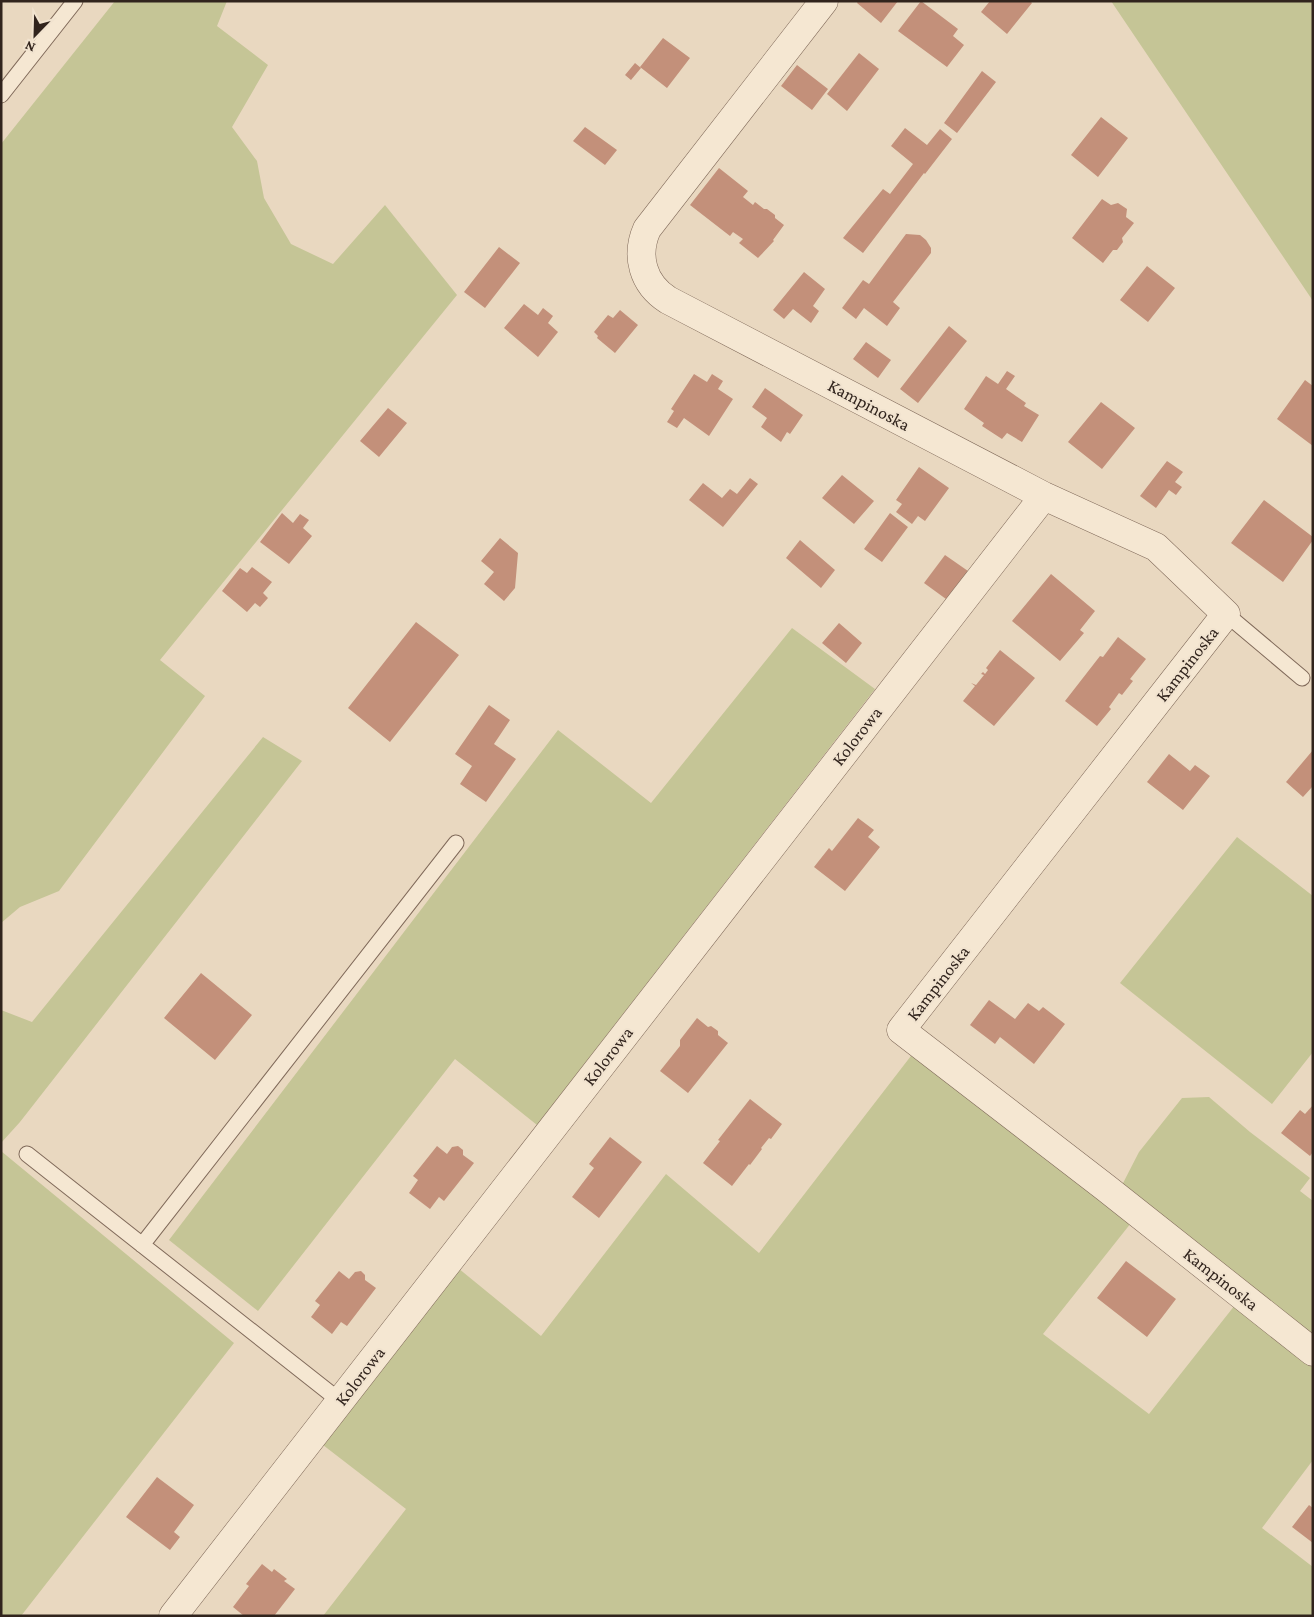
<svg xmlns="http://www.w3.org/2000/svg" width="1314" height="1617" viewBox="0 0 1314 1617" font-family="'Crimson Pro',serif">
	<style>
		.green { fill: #c5c596 }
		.building { fill: #c3907a }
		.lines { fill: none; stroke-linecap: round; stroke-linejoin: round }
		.service-casing { stroke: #806a5a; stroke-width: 17 }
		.minor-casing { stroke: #806a5a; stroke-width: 29 }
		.service { stroke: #f5e7d2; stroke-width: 15 }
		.minor { stroke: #f5e7d2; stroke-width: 28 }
		.labels { text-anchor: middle; stroke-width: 4; stroke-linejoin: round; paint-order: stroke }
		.street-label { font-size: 18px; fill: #31241d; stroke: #f1e3cf }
	</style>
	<rect width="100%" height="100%" fill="#e9d8c0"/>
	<!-- green -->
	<path class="green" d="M115,1H227L217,26L268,65L232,127L257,161L264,198L291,244L333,264L385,205L457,295L160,660L205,696L59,891L20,907L1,923V144Z
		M1111,1H1313V301Z
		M792,628L875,689L537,1125L455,1059L258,1311L169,1240L558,730L651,803Z
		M263,737L302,761L20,1122L1,1143V1010L32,1022Z
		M1237,837L1313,896V1052L1272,1104L1120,983Z
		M914,1052L1131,1223L1043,1334L1149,1414L1235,1305L1313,1368V1460L1262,1528L1313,1567V1616H323L406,1509L323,1445L458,1268L541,1336L666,1174L759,1253Z
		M1209,1097L1250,1132L1310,1178L1300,1191L1313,1201V1337L1121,1187L1139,1152L1182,1098Z
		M1,1151L234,1343L21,1616H1Z"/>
	<!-- building -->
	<path class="building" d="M858,1H898L881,23L857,3Z
		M921,1L958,29L953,36L964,45L947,67L898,31Z
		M990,1H1030L1032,3L1007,34L981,12Z
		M663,38L690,58L667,88L640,67Z
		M859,53L879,69L847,111L827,94Z
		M635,63L641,68L631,80L625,75Z
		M797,65L828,89L812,110L781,86Z
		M982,71L996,82L957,133L944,123Z
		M1101,117L1128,138L1098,177L1071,155Z
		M585,127L617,150L605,165L573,141Z
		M905,128L927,145L940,129L952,139L925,174L924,173L863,253L843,238L883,189L890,194L913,164L891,146Z
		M719,168L748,191L743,197L753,205L755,202L764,209H767L775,215V218L784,225L773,240L774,241L758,258L739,243L743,239L733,232L730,236L690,205Z
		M1102,199L1111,205L1118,203L1127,209L1126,217L1134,223L1122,238L1123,242L1117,250H1113L1103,263L1072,238Z
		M906,234L920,235L926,240L931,248V253L893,302L900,308L887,326L864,308L856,319L842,308L863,280L869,284Z
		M499,247L520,263L485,308L464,292Z
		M1147,266L1175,288L1148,322L1120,300Z
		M804,272L825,289L813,306L819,311L811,323L793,309L784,319L773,310Z
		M524,304L538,315L543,308L553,316L548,323L558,332L538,357L504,328Z
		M620,310L638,325L615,353L597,338L598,336L594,332L608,315L613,318Z
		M949,326L967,341L918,403L900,389Z
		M866,342L891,360L878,378L853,359Z
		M1007,371L1015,376L1006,389L1026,403L1024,406L1039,415L1022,442L1007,433L1002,439L982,426L984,423L964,409L986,376L998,384Z
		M694,374L707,382L712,374L723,381L718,389L733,399L709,436L684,418L677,428L667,422L674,411L671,409Z
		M1305,380L1313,386V446L1277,419Z
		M765,388L803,415L790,434L787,432L781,442L761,427L767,418L752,407Z
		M1101,402L1135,428L1102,469L1068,442Z
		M388,408L407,423L379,457L360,441Z
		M1167,461L1183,472L1175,482L1182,487L1176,495L1169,490L1156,508L1140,496Z
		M919,467L949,488L925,521L918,516L912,524L896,512L902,504L896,500Z
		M842,475L874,501L854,524L822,498Z
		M750,478L758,484L723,527L689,500L703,483L722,498L730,489L737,494Z
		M1264,500L1313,537V540L1283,582L1231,543Z
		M282,513L293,523L300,514L309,520L303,528L312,536L289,564L260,542Z
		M890,513L908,527L882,562L864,549Z
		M500,538L518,553L515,588L504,601L484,584L494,572L481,561Z
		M800,540L835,570L821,588L786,558Z
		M945,555L968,571L946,599L924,583Z
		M252,567L272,582L263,593L268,598L260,607L255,603L247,612L222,591L240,568L247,573Z
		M1051,574L1095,611L1080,630L1084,633L1060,661L1012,621Z
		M416,622L459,655L390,742L348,708Z
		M839,623L862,643L846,663L822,643Z
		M1118,637L1146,659L1130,679L1133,681L1122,695L1119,693L1109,707L1111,709L1097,726L1065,701L1100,656L1103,657Z
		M1000,650L1035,678L994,726L963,701L975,686L971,683L976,685L984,675L981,674L983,672L985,674L988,670L986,668Z
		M489,705L510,720L494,744L516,759L486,802L460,784L472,766L455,754Z
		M1313,750V786L1303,797L1286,782Z
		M1169,754L1190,771L1195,765L1210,776L1183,810L1147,782Z
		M858,818L874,830L868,837L880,847L845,891L814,867L829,848L832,851Z
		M201,973L252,1015L215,1060L164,1018Z
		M989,1000L1015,1019L1028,1003L1039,1011L1043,1007L1065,1024L1034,1064L1000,1037L995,1044L970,1025Z
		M697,1018L708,1027L711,1026L718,1031V1035L728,1043L688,1093L660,1071L680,1046V1040Z
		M750,1099L782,1124L771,1139L769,1138L761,1148L762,1149L750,1165L749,1164L732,1186L703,1163L720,1141L718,1140Z
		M1313,1105V1152L1310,1156L1281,1133L1300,1110L1305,1114Z
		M610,1137L642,1162L599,1218L572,1197L594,1168L589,1164Z
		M437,1146L447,1154L452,1147L458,1146L463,1150V1155L474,1163L444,1201L439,1197L430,1209L409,1193L418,1180L413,1176Z
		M1126,1261L1176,1299L1147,1337L1097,1298Z
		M339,1271L349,1279L355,1272L361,1271L365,1275V1280L376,1288L347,1326L341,1322L332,1334L311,1317L320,1305L315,1301Z
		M157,1477L194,1505L174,1532L180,1537L170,1550L126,1517Z
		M1309,1505L1313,1508V1543L1292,1527Z
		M262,1564L272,1572L274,1569L287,1579L284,1581L295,1589L274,1616H244L233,1607L249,1586L246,1584Z"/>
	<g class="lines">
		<!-- service casing -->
		<g class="service-casing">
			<path id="service" d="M1,95L75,1
				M1226,614L1302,678
				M27,1154L340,1401
				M142,1245L456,843"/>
		</g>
		<!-- minor casing -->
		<g class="minor-casing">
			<path id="minor" d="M824,1L647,229C635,256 643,284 668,300L1044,496L1156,547L1226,614L901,1030L1106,1188L1313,1352
				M173,1616L1044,496"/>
		</g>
		<!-- service -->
		<use href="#service" class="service"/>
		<!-- minor -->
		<use href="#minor" class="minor"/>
	</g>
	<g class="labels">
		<!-- street labels -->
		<g class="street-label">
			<text transform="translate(869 405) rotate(28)" y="6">Kampinoska</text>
			<text transform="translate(1187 664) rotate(-52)" y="6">Kampinoska</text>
			<text transform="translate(857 736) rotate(-52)" y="6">Kolorowa</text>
			<text transform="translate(938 983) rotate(-52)" y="6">Kampinoska</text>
			<text transform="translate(608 1056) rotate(-52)" y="6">Kolorowa</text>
			<text transform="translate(1221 1279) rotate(38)" y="6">Kampinoska</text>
			<text transform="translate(360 1376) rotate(-52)" y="6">Kolorowa</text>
		</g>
	</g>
	<!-- border -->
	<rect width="1314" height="1617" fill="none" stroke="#31241d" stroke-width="5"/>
	<!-- north arrow -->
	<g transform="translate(35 35) rotate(203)" stroke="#f1e3cf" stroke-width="4" paint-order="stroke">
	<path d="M0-4L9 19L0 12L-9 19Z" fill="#31241d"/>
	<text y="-8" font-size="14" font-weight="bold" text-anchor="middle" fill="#31241d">N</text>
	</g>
</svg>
